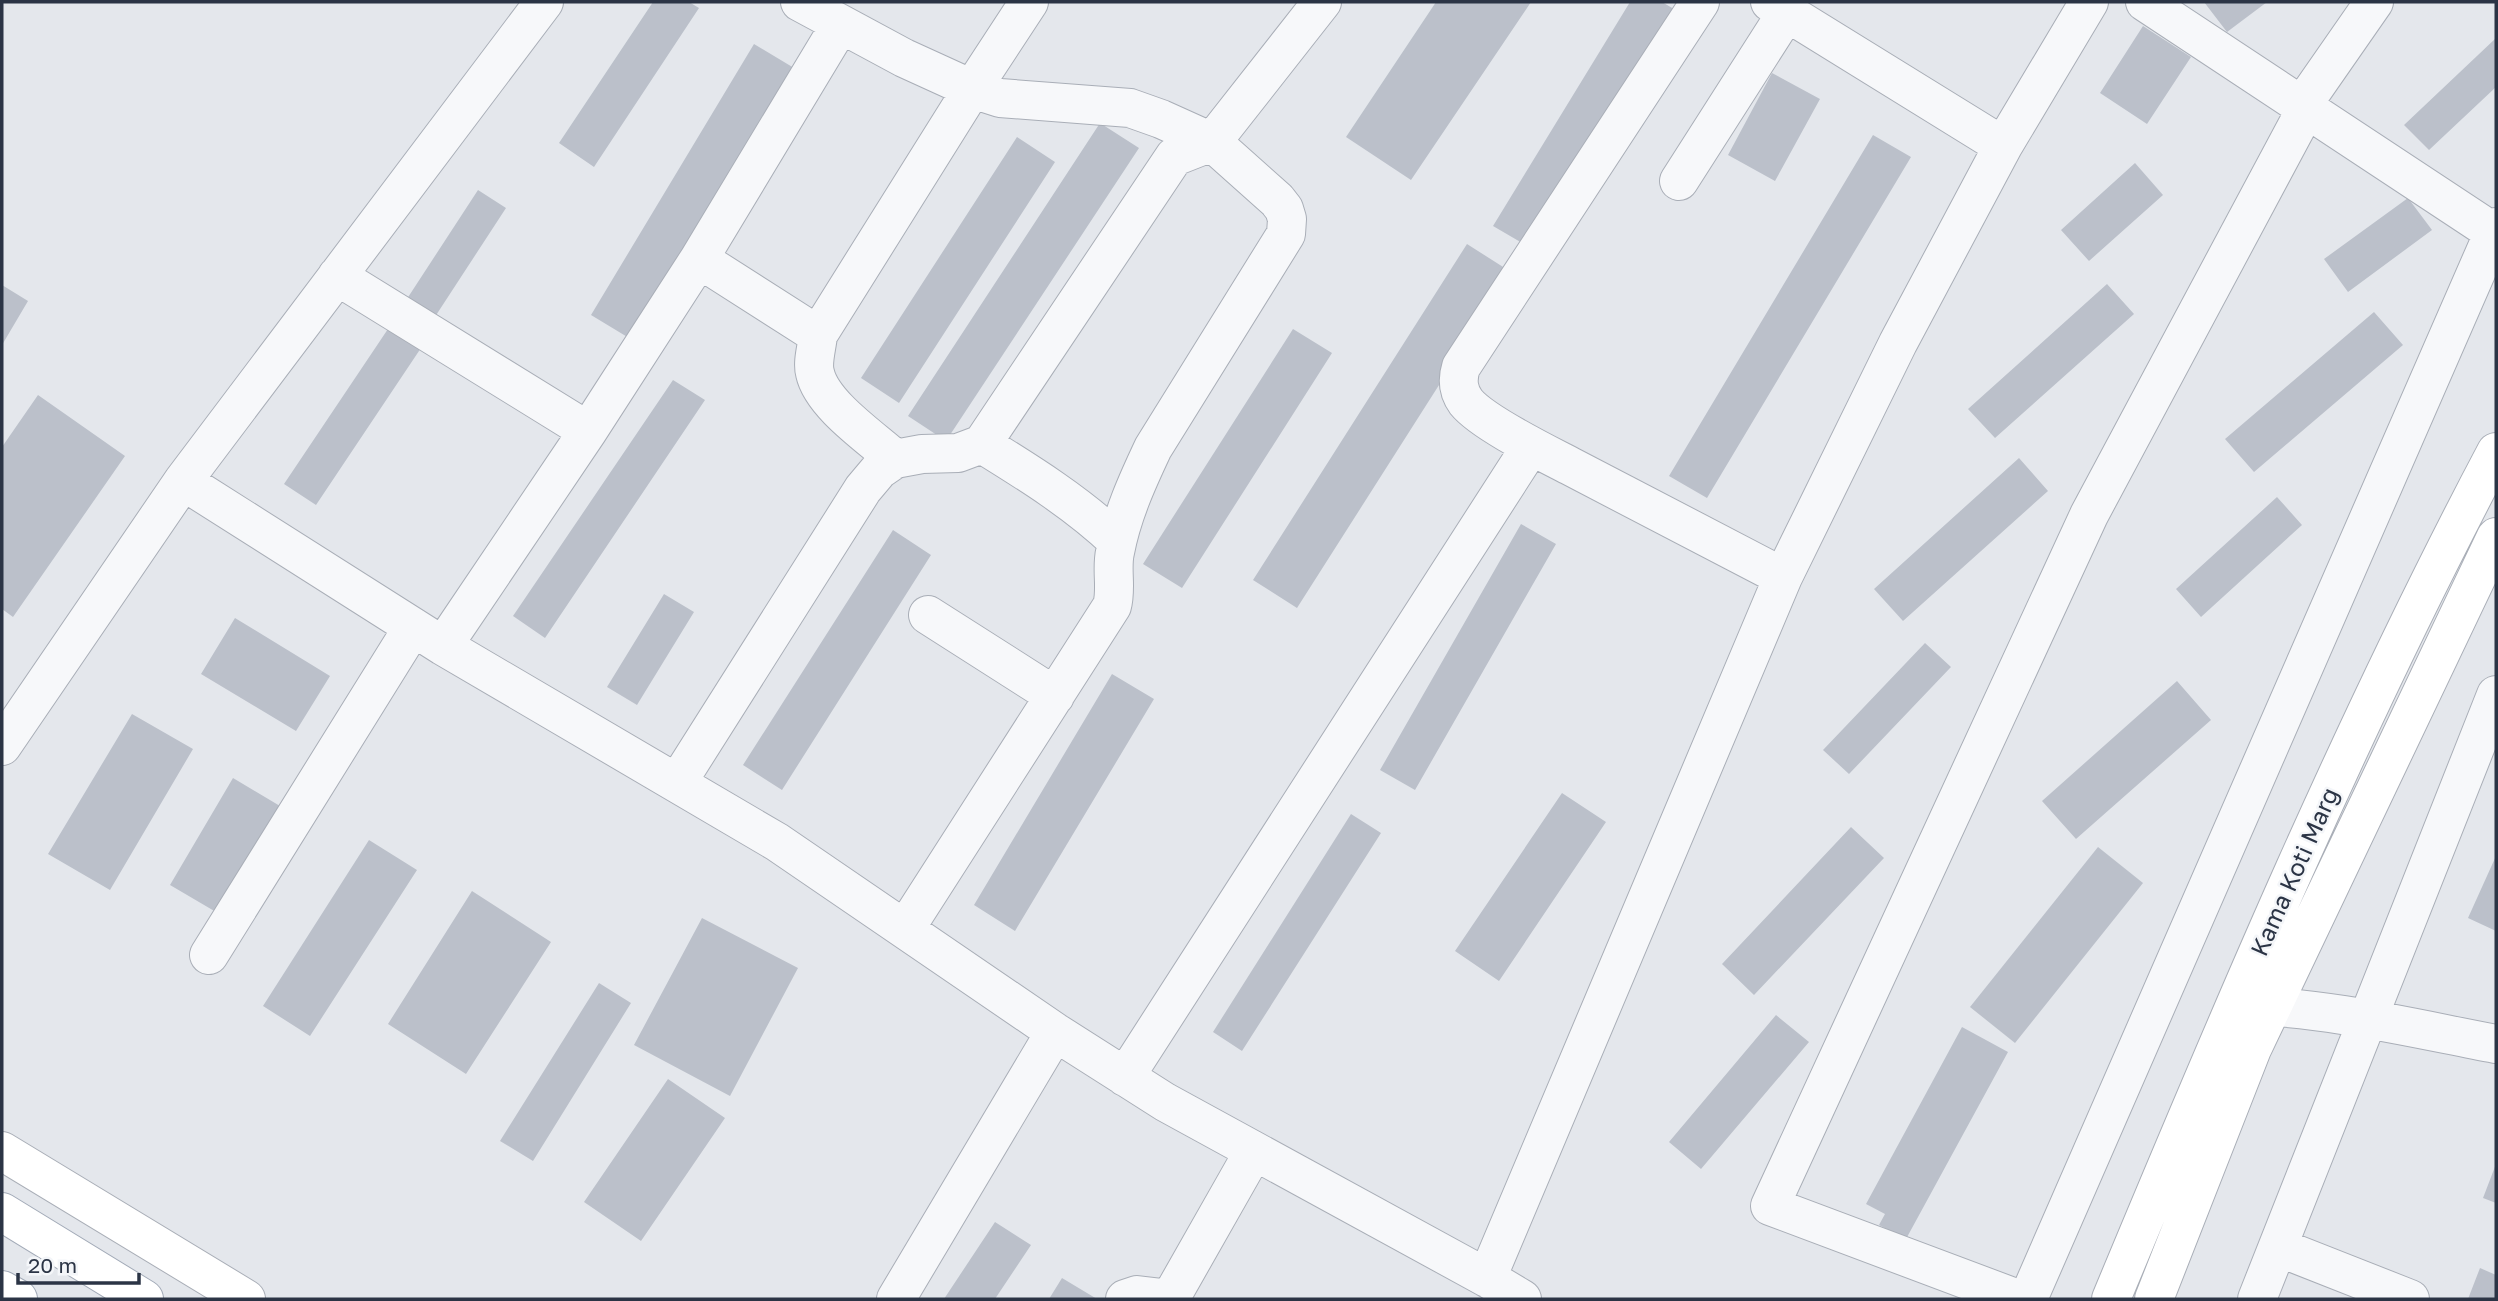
<svg xmlns="http://www.w3.org/2000/svg" width="2498" height="1301" viewBox="0 0 2498 1301" font-family="'Golos Text',sans-serif">
	<style>
		.building { fill: #bbc0ca }
		.lines { fill: none; stroke-linecap: round; stroke-linejoin: round }
		.street-casing { stroke: #a9aeb7; stroke-width: 40 }
		.secondary-casing { stroke: #a9aeb7; stroke-width: 40 }
		.primary-casing { stroke: #a3abb8; stroke-width: 40 }
		.street { stroke: #f7f8fa; stroke-width: 38 }
		.secondary { stroke: #fff; stroke-width: 38 }
		.primary { stroke: #fff; stroke-width: 38 }
		.labels { text-anchor: middle; stroke-width: 5; stroke-linejoin: round; paint-order: stroke }
		.street-label { font-size: 24px; fill: #2b3445; stroke: #f4f6f9 }
	</style>
	<rect width="100%" height="100%" fill="#e4e7ec"/>
	<!-- building -->
	<path class="building" d="M653,2H689L699,8L594,167L559,143Z
		M1436,2H1531L1411,180L1346,137Z
		M1630,2H1662L1679,12L1534,250L1493,226Z
		M2204,2H2267L2227,32Z
		M2143,26L2191,57L2147,124L2100,93Z
		M2496,38V87L2429,150L2404,125Z
		M754,44L794,68L629,338L591,315Z
		M1772,73L1820,99L1775,181L1728,155Z
		M1100,123L1139,148L946,441L908,416Z
		M1873,135L1911,157L1707,498L1669,476Z
		M1017,137L1055,162L899,403L861,378Z
		M2135,163L2163,195L2089,261L2061,230Z
		M478,190L506,208L429,326L401,308Z
		M2408,198L2432,230L2348,292L2324,259Z
		M1467,244L1511,272L1297,608L1253,580Z
		M2107,284L2134,314L1995,438L1968,409Z
		M2,285L28,301L2,345Z
		M2374,312L2403,345L2254,472L2225,439Z
		M392,323L423,345L316,505L284,484Z
		M1293,329L1332,353L1182,588L1143,564Z
		M673,380L705,400L545,638L513,616Z
		M38,395L125,456L13,617L2,609V447Z
		M2019,458L2048,491L1903,621L1874,589Z
		M2277,497L2302,525L2201,617L2176,589Z
		M1521,524L1556,544L1415,790L1380,770Z
		M893,530L931,555L782,790L743,765Z
		M664,594L694,612L637,705L607,687Z
		M235,618L330,676L296,731L201,674Z
		M1925,643L1951,667L1849,774L1823,750Z
		M1112,674L1154,699L1015,931L974,905Z
		M2177,681L2211,720L2076,839L2042,801Z
		M132,714L193,749L110,890L48,854Z
		M233,778L280,806L216,912L170,885Z
		M1562,793L1606,822L1499,981L1455,951Z
		M1351,814L1381,833L1242,1051L1213,1032Z
		M1851,827L1884,858L1754,995L1722,964Z
		M369,840L417,870L310,1036L263,1006Z
		M2098,847L2143,883L2015,1043L1970,1007Z
		M2496,856V931L2468,918Z
		M472,891L551,942L466,1074L388,1024Z
		M702,918L798,968L730,1096L634,1045Z
		M599,983L631,1003L533,1161L500,1141Z
		M1776,1015L1809,1042L1701,1169L1669,1142Z
		M1962,1027L2008,1052L1906,1239L1879,1225L1885,1214L1866,1204Z
		M668,1079L725,1118L641,1241L584,1202Z
		M2496,1164V1203L2483,1198Z
		M995,1222L1031,1245L995,1299H944Z
		M2480,1268L2496,1275V1299H2468Z
		M1062,1278L1097,1299H1049Z"/>
	<g class="lines">
		<!-- street casing -->
		<g class="street-casing">
			<path id="street" d="M800,2L904,58L972,89L1000,98L1130,108L1161,119L1212,142L1277,200L1284,209L1287,219L1286,234L1153,448C1137,482 1122,515 1115,552C1111,569 1117,589 1112,606L905,929
				M1700,2L1461,367C1457,380 1458,391 1466,402C1483,423 1545,453 1570,466C1641,503 1712,540 1783,577
				M1770,2L2003,146
				M2145,2L2493,232
				M1679,181L1787,12
				M699,259L818,335L972,89L1029,2
				M337,276L588,431
				M818,335C817,347 812,362 815,373C822,405 872,438 895,459
				M982,444C1029,473 1077,503 1117,541
				M183,481L443,646L777,842L1055,1032L1165,1102L1487,1278
				M928,615L1055,696
				M443,646L588,431L699,259L840,25
				M2,746L183,481L544,2
				M677,783L863,489L879,470L895,459L922,454L958,453L982,444L1174,157L1212,142L1322,2
				M209,955L413,627
				M2239,1005C2326,1007 2412,1028 2496,1044
				M1125,1077L1531,446
				M2278,1247L2410,1299
				M896,1299L1055,1032
				M1125,1299L1137,1295L1171,1299
				M1170,1299L1254,1151
				M1522,1299L1487,1278L1783,577L1898,343L2003,146L2089,2
				M2018,1299L1770,1206L2089,515L2298,124L2303,109L2301,107L2374,2
				M2028,1299L2496,227
				M2257,1299L2496,695"/>
		</g>
		<!-- secondary casing -->
		<g class="secondary-casing">
			<path id="secondary" d="M2,1151L246,1299
				M2111,1299C2230,1013 2351,726 2496,452
				M2154,1299L2252,1049L2496,537"/>
		</g>
		<!-- primary casing -->
		<g class="primary-casing">
			<path id="primary" d="M2,1212L144,1299
				M2,1290L18,1299"/>
		</g>
		<!-- street -->
		<use href="#street" class="street"/>
		<!-- secondary -->
		<use href="#secondary" class="secondary"/>
		<!-- primary -->
		<use href="#primary" class="primary"/>
	</g>
	<g class="labels">
		<!-- street labels -->
		<g class="street-label">
			<text transform="translate(2295 872) rotate(-66)" y="8">Kama Koti Marg</text>
		</g>
	</g>
	<!-- border -->
	<rect width="2498" height="1301" fill="none" stroke="#2b3445" stroke-width="7"/>
	<!-- scale -->
	<path d="M18 1273v10h121v-10" fill="none" stroke="#2b3445" stroke-width="3.5"/>
	<text x="28" y="1273" font-size="21" fill="#2b3445" stroke="#f4f6f9" stroke-width="5" paint-order="stroke">20 m</text>
</svg>
